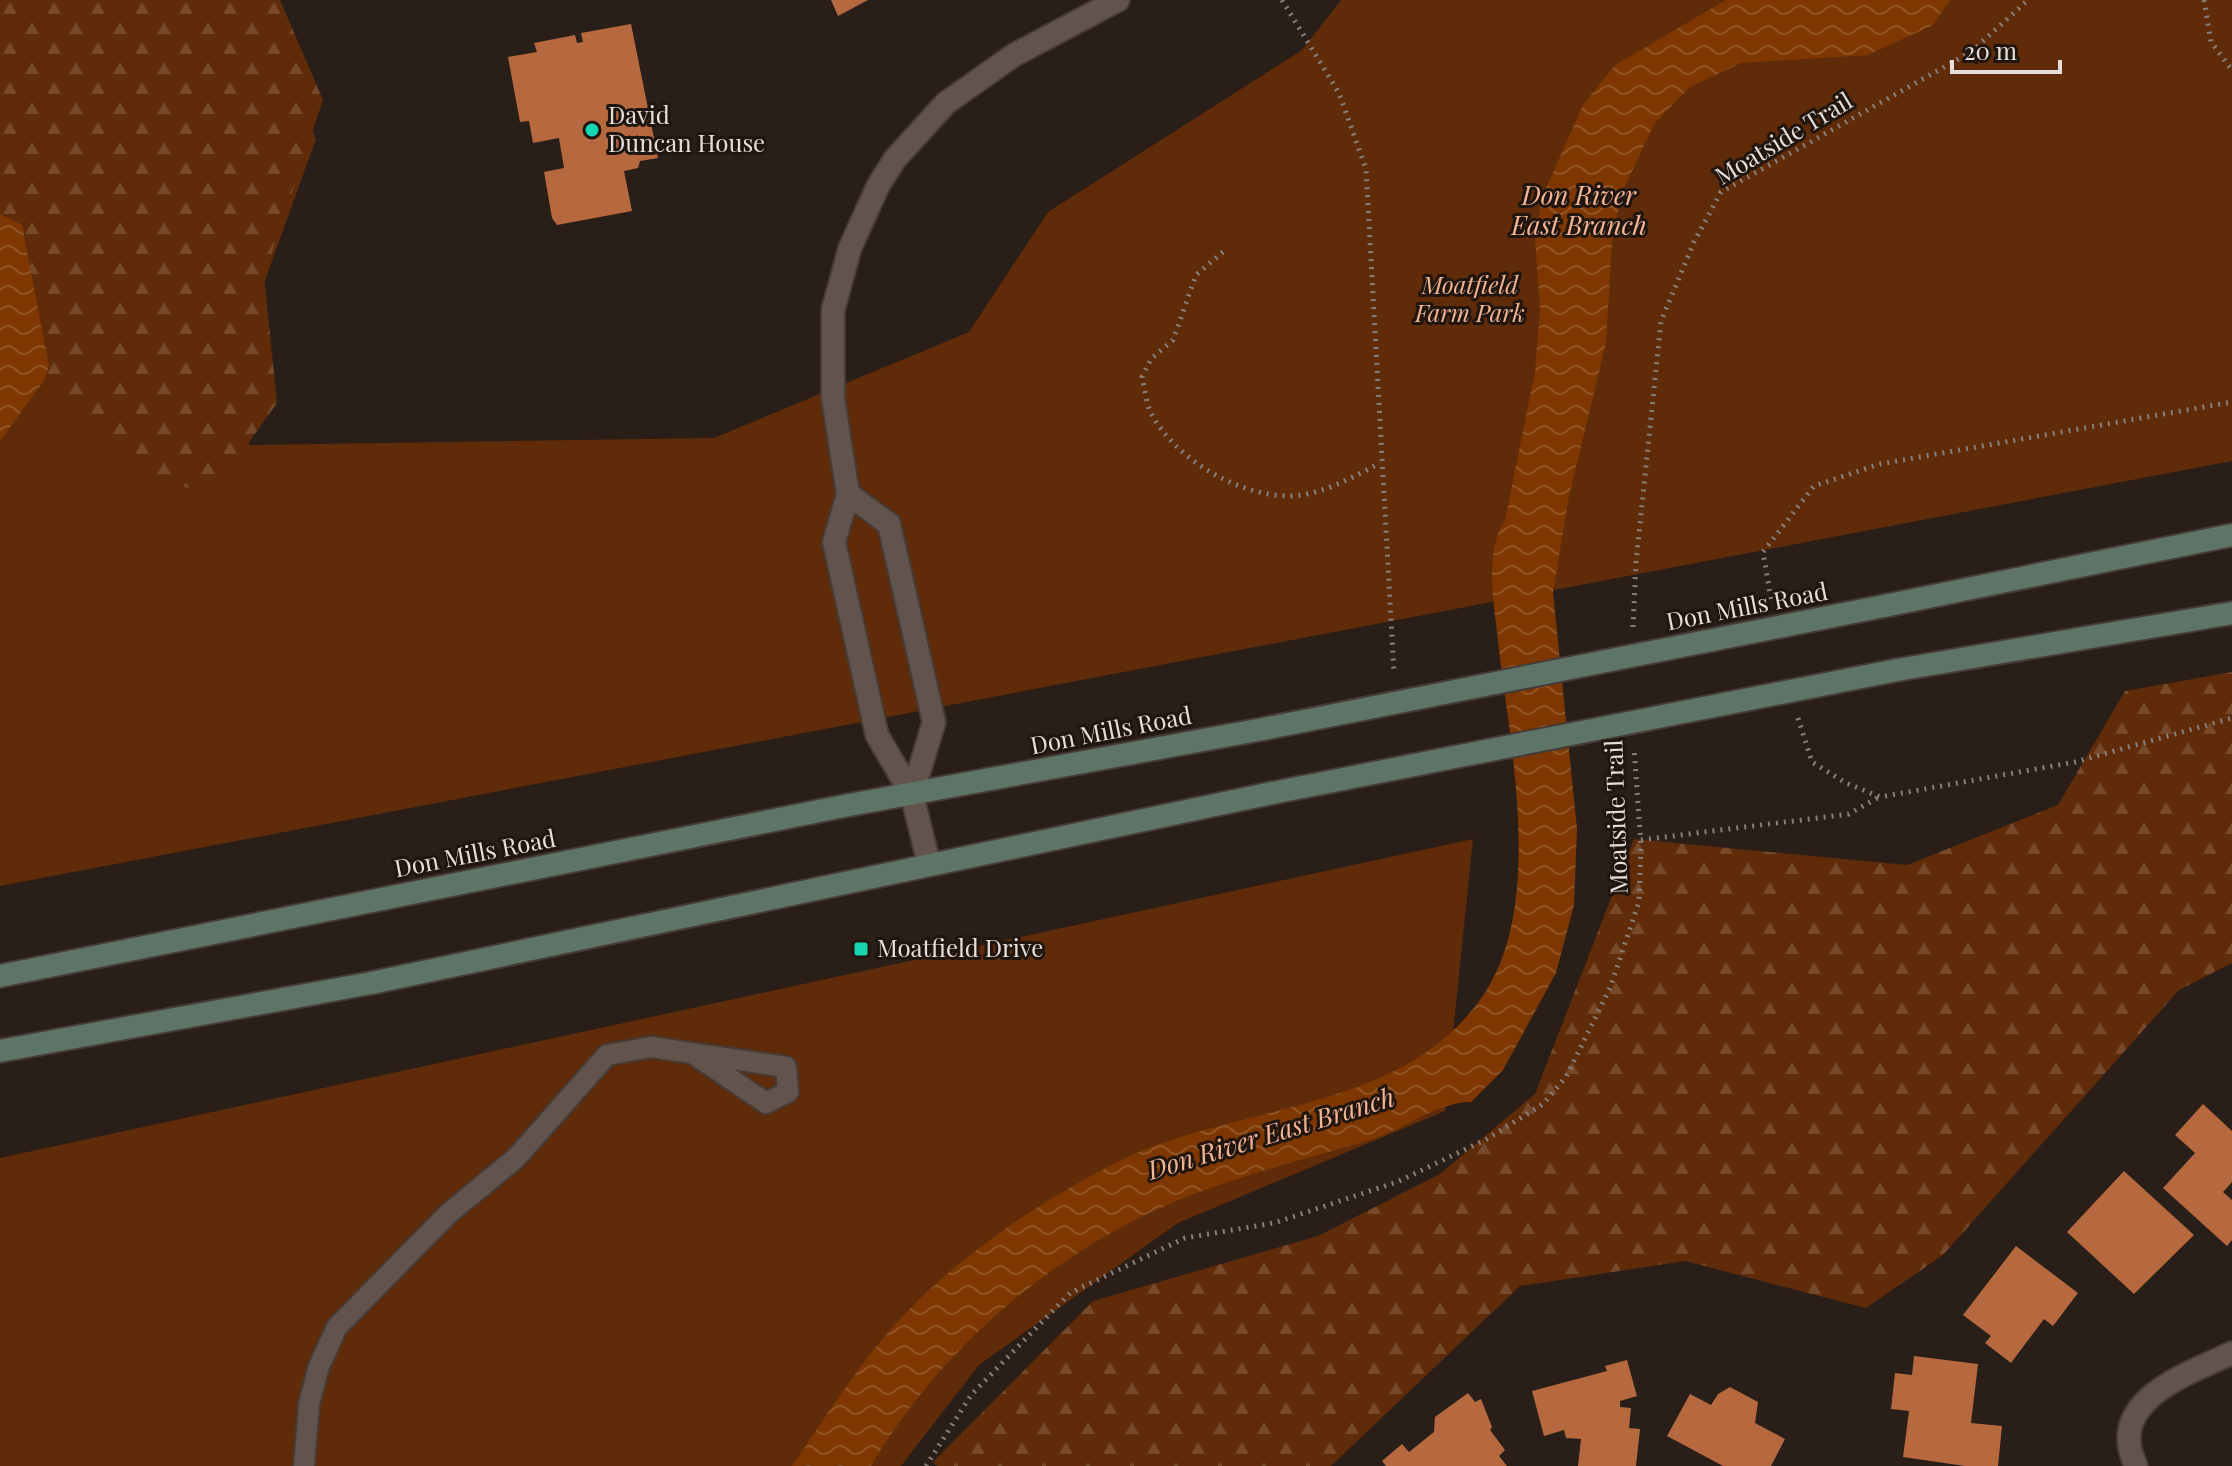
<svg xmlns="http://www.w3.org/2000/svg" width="2232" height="1466" viewBox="0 0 2232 1466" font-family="'Playfair Display',serif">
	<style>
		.green { fill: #5f2b08 }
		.forest { fill: url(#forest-firs) }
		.water { fill: url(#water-waves) }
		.building { fill: #b6693e }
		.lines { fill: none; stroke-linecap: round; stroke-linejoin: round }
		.service-casing { stroke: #453b37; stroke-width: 24 }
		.minor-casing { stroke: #453b37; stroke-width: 26 }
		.secondary-casing { stroke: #453b37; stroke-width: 26 }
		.path { stroke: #897f7a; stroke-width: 5; stroke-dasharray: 2 6; stroke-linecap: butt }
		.service { stroke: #62544d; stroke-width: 20 }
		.minor { stroke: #62544d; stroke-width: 22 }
		.secondary { stroke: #5e7467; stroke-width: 22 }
		.secondary-bridge-casing { stroke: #453b37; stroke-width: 26; stroke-linecap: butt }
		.secondary-bridge { stroke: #5e7467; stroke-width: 22 }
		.poi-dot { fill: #17d5b3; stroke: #20150f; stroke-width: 3 }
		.labels { text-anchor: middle; stroke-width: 6; stroke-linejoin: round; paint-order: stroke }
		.poi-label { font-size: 24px; fill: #e6deda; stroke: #20150f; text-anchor: start }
		.street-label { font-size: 24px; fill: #e6deda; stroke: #20150f }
		.park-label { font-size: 24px; font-style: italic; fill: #f1b392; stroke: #20150f }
		.water-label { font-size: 26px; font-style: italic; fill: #f4b594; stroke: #20150f }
	</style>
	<defs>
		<pattern id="forest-firs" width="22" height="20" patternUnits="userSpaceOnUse" patternTransform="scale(2)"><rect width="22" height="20" fill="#5f2b08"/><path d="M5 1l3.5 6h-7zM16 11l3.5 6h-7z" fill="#76492b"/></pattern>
		<pattern id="water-waves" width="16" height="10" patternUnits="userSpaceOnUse" patternTransform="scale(2)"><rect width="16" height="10" fill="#7e3701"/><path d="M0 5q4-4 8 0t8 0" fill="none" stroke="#905425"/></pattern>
	</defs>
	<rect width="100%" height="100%" fill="#2a1e18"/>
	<!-- green -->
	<path class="green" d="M0,0H252L316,139L250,322L249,445L714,438L969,332L1048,212L1302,50L1341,0H2232V461L0,886Z
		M1473,839L1445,1111L1178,1223L979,1365L901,1466H0V1158Z"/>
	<!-- forest -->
	<path class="forest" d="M0,0H280L323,100L264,276L277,403L213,492L143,480L43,382L49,366L22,226L0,214Z
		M2232,672V963L2179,990L1943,1255L1866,1308L1685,1261L1520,1286L1331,1466H937L933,1462L1093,1301L1318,1236L1440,1174L1535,1094L1634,839L1907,865L2058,805L2125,691Z"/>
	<!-- water -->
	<path class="water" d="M1726,0H1950L1933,25L1868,55L1741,63L1690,87L1654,124L1621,195L1612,242L1606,343L1569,496L1553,592L1577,829L1574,905L1556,973L1503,1070L1471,1102C1436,1102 1404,1130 1370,1140C1289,1164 1203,1184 1129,1223C1023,1279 931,1364 871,1466H792C828,1414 861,1359 905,1314C966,1250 1041,1201 1119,1161C1236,1103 1401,1114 1482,997C1547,903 1508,739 1497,632C1493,599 1485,550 1505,520L1535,372L1540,309L1535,239L1542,197L1583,105L1615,65Z
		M0,214L22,225L49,366L43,382L0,441Z"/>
	<!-- building -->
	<path class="building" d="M831,0H868L838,16Z
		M631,24L658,158L640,161L638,168L624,171L632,211L557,225L552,218L544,172L564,168L559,138L533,143L529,121L520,122L508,57L537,52L534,43L575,35L577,43L583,42L581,33Z
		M2203,1104L2232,1131V1182L2223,1192L2232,1200V1240L2227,1246L2163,1188L2195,1153L2175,1135Z
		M2124,1171L2194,1235L2134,1294L2067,1232Z
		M2016,1246L2078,1293L2053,1326L2044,1319L2011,1363L1985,1343L1991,1336L1963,1315Z
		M1914,1356L1978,1364L1971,1423L2002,1426L1998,1466H1965L1903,1457L1909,1411L1891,1409L1895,1373L1912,1375Z
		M1627,1360L1637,1396L1620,1401V1407L1631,1408L1629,1428L1640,1429L1636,1466H1578L1581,1439L1566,1438L1564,1430L1544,1436L1532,1391L1607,1371L1605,1366Z
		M1730,1387L1758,1402L1755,1423L1785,1439L1771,1466H1723L1667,1436L1690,1394L1711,1405L1718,1394Z
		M1468,1393L1475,1402L1481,1399L1492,1427L1490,1430L1505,1450L1499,1456L1507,1466H1386L1382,1461L1402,1444L1409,1452L1434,1432L1435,1417Z"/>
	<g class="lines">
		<!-- service casing -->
		<g class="service-casing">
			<path id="service" d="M304,1466L309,1404L319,1366L337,1327L448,1214L516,1158L607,1055L651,1047L786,1067L788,1092L766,1103L692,1053"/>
		</g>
		<!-- minor casing -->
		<g class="minor-casing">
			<path id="minor" d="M848,494L889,524L934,722L912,795
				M929,864L912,795L877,735L834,542L848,494L833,398V310L850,248L878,186L895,159L946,103L1014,55L1118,0
				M2136,1466C2105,1401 2185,1375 2232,1353"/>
		</g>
		<!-- secondary casing -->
		<g class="secondary-casing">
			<path id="secondary" d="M1884,606L2232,535
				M1897,670L2232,613
				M0,976L849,805L1263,729
				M0,1051L371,983L1272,793"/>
		</g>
		<!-- path -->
		<path class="path" d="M1282,0L1339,93L1366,169L1394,673
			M2204,0L2211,42L2232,70
			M1223,252L1196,275L1173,340L1151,359L1142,377C1145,388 1146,403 1151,413C1175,459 1237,495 1288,496C1320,496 1353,477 1380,463
			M1771,599L1763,552L1814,486L1880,464L2232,402
			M1633,627L1636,563L1661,321L1694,242L1721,192L1971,52L2028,0
			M1798,718L1812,762L1846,783L1880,797L2075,762L2232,718
			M1641,840L1849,814L1879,797
			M926,1466L971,1395L1070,1293L1185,1238L1274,1223L1397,1182L1487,1139L1543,1104L1566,1077L1610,988L1639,902L1641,846L1634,748"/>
		<!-- service -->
		<use href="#service" class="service"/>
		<!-- minor -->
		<use href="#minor" class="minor"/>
		<!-- secondary -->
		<use href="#secondary" class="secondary"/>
		<!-- secondary-bridge casing -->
		<g class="secondary-bridge-casing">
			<path id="secondary-bridge" d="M1263,729L1884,606
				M1272,793L1897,670"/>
		</g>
		<!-- secondary-bridge -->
		<use href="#secondary-bridge" class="secondary-bridge"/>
	</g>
	<!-- markers -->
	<g class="poi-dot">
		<circle cx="592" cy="130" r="8"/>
		<rect x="853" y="941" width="16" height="16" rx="4"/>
	</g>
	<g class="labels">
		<!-- poi labels -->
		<g class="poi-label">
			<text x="608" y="124">David<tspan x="608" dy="28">Duncan House</tspan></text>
			<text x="877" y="957">Moatfield Drive</text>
		</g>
		<!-- street labels -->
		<g class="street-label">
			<text transform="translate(1784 139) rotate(-31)" y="8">Moatside Trail</text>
			<text transform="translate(1747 607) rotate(-11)" y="8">Don Mills Road</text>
			<text transform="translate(1111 731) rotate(-11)" y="8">Don Mills Road</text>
			<text transform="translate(1617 817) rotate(-92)" y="8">Moatside Trail</text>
			<text transform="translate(475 854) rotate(-11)" y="8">Don Mills Road</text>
		</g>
		<!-- park labels -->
		<g class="park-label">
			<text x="1470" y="294">Moatfield<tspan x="1470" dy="28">Farm Park</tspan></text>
		</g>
		<!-- water labels -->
		<g class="water-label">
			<text x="1579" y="205">Don River<tspan x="1579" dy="30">East Branch</tspan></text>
			<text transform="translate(1271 1134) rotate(-17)" y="9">Don River East Branch</text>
		</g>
	</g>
	<!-- scale -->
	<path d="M1952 60v12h108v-12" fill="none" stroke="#e6deda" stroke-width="4"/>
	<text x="1964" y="60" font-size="24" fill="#e6deda" stroke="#20150f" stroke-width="6" paint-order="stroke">20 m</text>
</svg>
